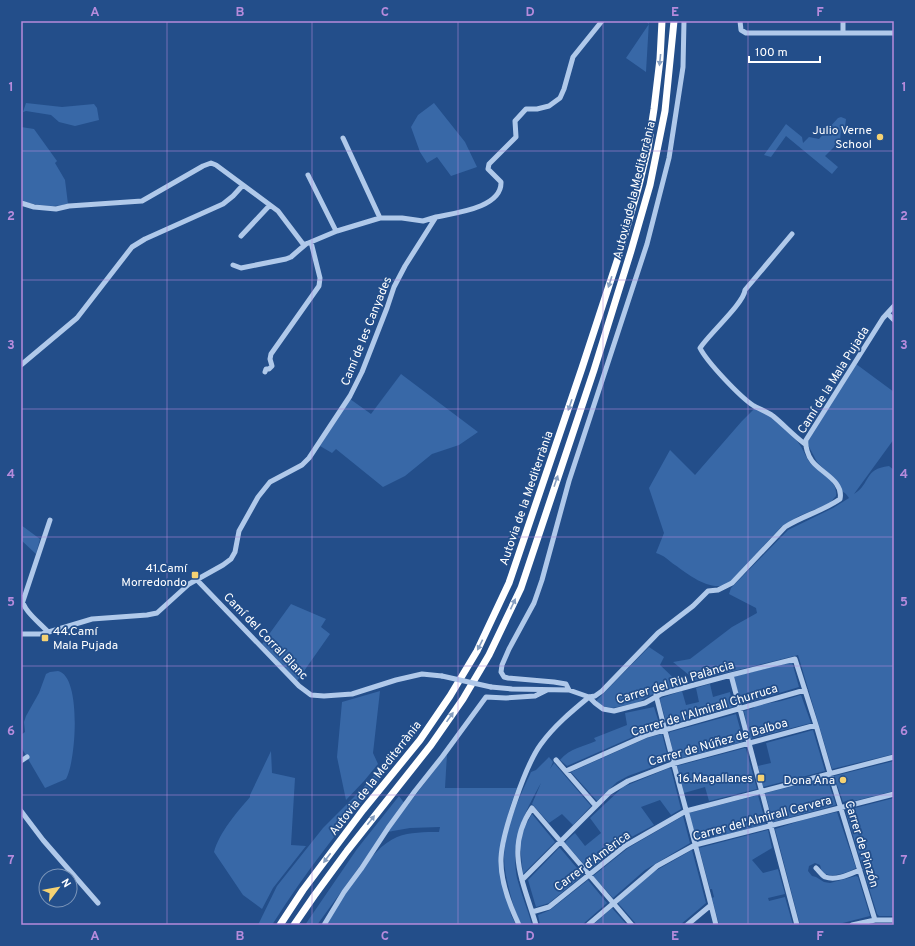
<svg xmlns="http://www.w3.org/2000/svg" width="915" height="946" viewBox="0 0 915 946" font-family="Overpass,sans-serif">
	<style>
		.green { fill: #3868a7 }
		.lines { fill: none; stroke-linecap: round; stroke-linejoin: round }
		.minor { stroke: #b0c9ea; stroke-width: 5 }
		.highway { stroke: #fff; stroke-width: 7 }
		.minor-bridge { stroke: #b0c9ea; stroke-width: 5 }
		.oneway { fill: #869ebf }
		.grid { fill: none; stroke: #b68bdc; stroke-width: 1; stroke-opacity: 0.55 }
		.poi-dot { fill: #f5d273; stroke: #234e8a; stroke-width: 1.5 }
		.labels { text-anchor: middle; stroke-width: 3.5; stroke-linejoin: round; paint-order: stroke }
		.poi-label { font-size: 12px; fill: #fff; stroke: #234e8a; text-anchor: end }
		.street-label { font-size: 12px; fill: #fff; stroke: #234e8a }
		.neatline { fill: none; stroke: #b68bdc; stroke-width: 1.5 }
		.grid-label { font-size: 13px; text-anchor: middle; font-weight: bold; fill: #b68bdc }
	</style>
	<rect width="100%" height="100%" fill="#234e8a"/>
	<!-- green -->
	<path class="green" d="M645,21H649L646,72L626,58L649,24Z
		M26,103L62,107L94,104L97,108L99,120L75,126L59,122L51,115L26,111L23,112Z
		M434,103L465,142L477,167L451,176L437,157L427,163L420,152L411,127L418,115Z
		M841,117L846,119L845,127L841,131L840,141L825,156L838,167L832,174L786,136L771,157L764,155L786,124L802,137L803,143L809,137L819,139L838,118Z
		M21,127L34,129L57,161L55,163L65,180L68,204C52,208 37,205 21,201Z
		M856,364L894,392V439L854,494C871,484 863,469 889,466L894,470V754L832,769L798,655L693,681L689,675L673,662L690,659L732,627L757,613L756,608L729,594L731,588L788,530L833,508L849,498L846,494L842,491L833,478L817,462L807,443Z
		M401,374L478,432L459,445L432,454L405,476L383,487L336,449L332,453L320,446L350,399L371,414Z
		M755,408C771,413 790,431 800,445C804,451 806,458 811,464C821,474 838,480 836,496L830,503L799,516L781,527L728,584C710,592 689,575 675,565C669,561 664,555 656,553L664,533L649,488L670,450L695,475L742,421Z
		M21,525L40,539L36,554L21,540Z
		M291,604L326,619L321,627L330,634L297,681L262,644Z
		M649,647L664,657L660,665L681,685L653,694L637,703L612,708L602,706L597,702V700Z
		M792,662L799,687L743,704L741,702L733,677Z
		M58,671C82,676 76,762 66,779L45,788L21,747V735L25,732L24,722L26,716L39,693L46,674L50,672Z
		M710,684L713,697L730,692L733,707L667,725L660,700L661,698L682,691L686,705L699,702L696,688Z
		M380,691L373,753L378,764L364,781L346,800L337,757L342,702Z
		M801,695L811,723L750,739L744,711L754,708L753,706L781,701Z
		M654,707L660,726L658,728L635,736L567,766L560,760C570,748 583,747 596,741L594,738L627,725L625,713Z
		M736,714L743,739L742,742L675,760L669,734L670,732Z
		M813,730L825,771L763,787L758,766L771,763L766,743Z
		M662,734L669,761L628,776L617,782L597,801L571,772L647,738Z
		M745,748L746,749L757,789L709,801L705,787L684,793L677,766Z
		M271,751L272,773L295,778L291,845L306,846L273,888L262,909L243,895L214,852C219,833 237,812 250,797V795Z
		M447,754L445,788H517L510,807L500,848L509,905L511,915L516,925H326C343,899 368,849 397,837C410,832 425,832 439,832L440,827L410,828L387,832Z
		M549,757L553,762L550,769L554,763L591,806L573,825L562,814L549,823L532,804L541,783C524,813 510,842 517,878C521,894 528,910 532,925H521C516,915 513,904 510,893C507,881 504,869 504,857C504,830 520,796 531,772L536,770Z
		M894,761V791L854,801L853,799L843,802L834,776Z
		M383,765L385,773C345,822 306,871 272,925H258L277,886L323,828L361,790Z
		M669,768L671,769L681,809L671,815L660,800L641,807L654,825L624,841L590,870L588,869L565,843L566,841L575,833L585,846L601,833L590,818L623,787Z
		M827,778L836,805L773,822L765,793Z
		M758,795L766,824L697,842L689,813Z
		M399,796L405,804L317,925H305L357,849Z
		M894,798V916H879L877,914L846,813L849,812L847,810Z
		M837,812L856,868C847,873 831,879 822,872L820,865L815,863L809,866L808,871L812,876L816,877L824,882L830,883L856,876L858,877L870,916L835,925H800L775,829L803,820Z
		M532,814L555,842L523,874L520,845L523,830Z
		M683,816L690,843L645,870L613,898L593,876L628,848Z
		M768,830L772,848L752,860L763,873L778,869L785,894L768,898L769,901L785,897L793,925H719L712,898L714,897L712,889H710L699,848Z
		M559,848H560L582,874V876L549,903L536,907L528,880Z
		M692,850L706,903L680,925H637L618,903L650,874Z
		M588,880L607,903L582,925H540L538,915L550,910Z
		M612,908L627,925H593L595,923Z"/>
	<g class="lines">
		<!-- minor -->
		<path class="minor" d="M740,21L741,30L746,33H894
			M843,21V33
			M343,138L380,218
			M308,175L336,231
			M21,203L34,207L56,209L69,206L142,201L203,166L211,163L216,165L278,211L303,244H306L337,231L380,218H402L423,221L436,217
			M792,234L745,290C744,303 709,334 700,348C707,362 740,397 754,406C760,409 767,412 773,416C784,425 794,436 805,444
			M241,236L270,205
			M233,265L241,268L286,259L291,257L306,244
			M888,314L894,320
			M21,365L77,318L132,247L145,239L223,204L233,196L243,185
			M265,372L266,369H269L272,366L270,359L271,354L319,286L320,278L311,242
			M197,580L299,686L311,695L324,696L352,694L396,680L422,674L442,676
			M21,597C24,612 38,621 48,632
			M22,604L50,520
			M21,634H42L92,619L147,615L157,613L189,584L223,565L231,559L235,552L239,531L258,497L270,482L302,465L309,458L350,396L362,372L387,308L394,287L405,266L436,217C455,213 502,208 501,182L488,169L489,164L516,137L515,121L526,109H537L549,106L560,98L564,89L573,57L602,21
			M731,675L797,925
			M491,687L512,689L569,690L589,697L595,703L603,709L614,711L645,703L661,694L731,675L795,659L816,725L830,773L875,920
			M569,690L566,684L554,682L508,678L504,677L501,672L502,665L509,649L534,603L542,580L569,481L647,244L669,158L683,67L684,21
			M656,695C675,772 697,848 716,925
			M589,697L595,696L602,691L658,633L693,606L708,591L718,590L732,583L785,527C802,516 823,511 840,499C844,481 821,473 812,461C808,456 805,446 806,440L883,318L894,306
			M556,760L596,806
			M21,761L27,757
			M566,771L647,735L805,690
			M21,811L43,840L98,903
			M816,868C819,871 822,875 825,877C837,881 850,874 860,870
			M522,880L610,792L628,781L672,764L816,725
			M532,912L549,907L625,846L686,811L894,757
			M324,925L344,892L361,869L388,828L415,791L442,757L486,697L506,698L535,696L547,690
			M519,925C510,906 500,879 501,858C502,833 526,764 541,744C554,726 572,711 589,697
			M536,925C524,883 504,849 532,808L632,925
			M588,925L657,866L695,845L894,794
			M687,925L711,905
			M852,925L875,920H894"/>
		<!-- highway -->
		<path class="highway" d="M280,925L303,890L363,810L420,740L450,696L477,651L509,583L582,368L619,255L639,185L648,148L654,109L660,59L662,21
			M294,925L314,896L347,851L431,745L463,699L489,655L521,588L594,370L631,251L650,185L665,111L674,21"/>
		<!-- minor-bridge -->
		<path class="minor-bridge" d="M442,676L491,687"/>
	</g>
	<!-- one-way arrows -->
	<defs><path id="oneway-solid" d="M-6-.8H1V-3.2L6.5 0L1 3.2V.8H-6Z"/></defs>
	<g class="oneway">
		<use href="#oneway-solid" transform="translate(660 60) rotate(96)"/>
		<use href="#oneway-solid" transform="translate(610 282) rotate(108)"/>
		<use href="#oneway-solid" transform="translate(570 405) rotate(109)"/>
		<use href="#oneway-solid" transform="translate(556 481) rotate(-71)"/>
		<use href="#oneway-solid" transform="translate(513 604) rotate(-65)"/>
		<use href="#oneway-solid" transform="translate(480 645) rotate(116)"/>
		<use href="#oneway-solid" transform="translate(450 717) rotate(-55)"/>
		<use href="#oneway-solid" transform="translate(371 820) rotate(-52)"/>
		<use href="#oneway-solid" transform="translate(327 858) rotate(127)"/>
	</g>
	<!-- grid -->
	<path class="grid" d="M167,21V925M312,21V925M458,21V925M603,21V925M748,21V925M21,151H894M21,280H894M21,409H894M21,537H894M21,666H894M21,795H894"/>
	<!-- markers -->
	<g class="poi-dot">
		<circle cx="880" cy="137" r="4"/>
		<rect x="191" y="571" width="8" height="8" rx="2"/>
		<rect x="41" y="634" width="8" height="8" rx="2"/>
		<rect x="757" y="774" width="8" height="8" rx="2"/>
		<circle cx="843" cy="780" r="4"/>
	</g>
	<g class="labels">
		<!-- poi labels -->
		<g class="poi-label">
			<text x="872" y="134">Julio Verne<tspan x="872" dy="14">School</tspan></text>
			<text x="187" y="572">41.Camí<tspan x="187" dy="14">Morredondo</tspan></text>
			<text x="53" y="635" text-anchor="start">44.Camí<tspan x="53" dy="14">Mala Pujada</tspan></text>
			<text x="753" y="782">16.Magallanes</text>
			<text x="835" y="784">Dona Ana</text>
		</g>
		<!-- street labels -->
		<g class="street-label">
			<text transform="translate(634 190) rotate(-76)" y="4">Autovia de la Mediterrània</text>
			<text transform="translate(366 331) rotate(-68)" y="4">Camí de les Canyades</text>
			<text transform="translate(833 380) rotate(-58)" y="4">Camí de la Mala Pujada</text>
			<text transform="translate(526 498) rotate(-71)" y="4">Autovia de la Mediterrània</text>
			<text transform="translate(266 636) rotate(46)" y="4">Camí del Corral Blanc</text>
			<text transform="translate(675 682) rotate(-17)" y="4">Carrer del Riu Palància</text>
			<text transform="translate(704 710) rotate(-17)" y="4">Carrer de l'Almirall Churruca</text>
			<text transform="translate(718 742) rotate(-16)" y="4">Carrer de Núñez de Balboa</text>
			<text transform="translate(375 778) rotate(-52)" y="4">Autovia de la Mediterrània</text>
			<text transform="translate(762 818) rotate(-15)" y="4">Carrer del'Almirall Cervera</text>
			<text transform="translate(862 844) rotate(73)" y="4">Carrer de Pinzón</text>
			<text transform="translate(592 861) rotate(-37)" y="4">Carrer d'Amèrica</text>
		</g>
	</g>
	<!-- border -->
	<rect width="915" height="946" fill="none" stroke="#234e8a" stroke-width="44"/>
	<!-- north arrow -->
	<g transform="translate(58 888) rotate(58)"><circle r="19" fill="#234e8a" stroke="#7b95b9"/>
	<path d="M0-3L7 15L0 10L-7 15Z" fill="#f5d273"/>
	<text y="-6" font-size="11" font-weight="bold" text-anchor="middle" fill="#ffffff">N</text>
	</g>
	<!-- scale -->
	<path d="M749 56v6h71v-6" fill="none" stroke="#ffffff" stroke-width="2"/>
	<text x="755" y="56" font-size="12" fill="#ffffff" stroke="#234e8a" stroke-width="3" paint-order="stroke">100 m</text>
	<rect x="22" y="22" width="871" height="902" class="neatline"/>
	<g class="grid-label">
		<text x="95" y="16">A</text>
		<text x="240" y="16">B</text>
		<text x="385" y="16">C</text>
		<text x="530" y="16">D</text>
		<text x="675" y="16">E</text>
		<text x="820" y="16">F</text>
		<text x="11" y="91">1</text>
		<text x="904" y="91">1</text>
		<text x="11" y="220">2</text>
		<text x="904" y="220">2</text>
		<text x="11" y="349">3</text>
		<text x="904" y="349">3</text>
		<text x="11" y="478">4</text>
		<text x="904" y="478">4</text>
		<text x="11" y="606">5</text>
		<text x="904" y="606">5</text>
		<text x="11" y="735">6</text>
		<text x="904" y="735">6</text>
		<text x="11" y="864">7</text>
		<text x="904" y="864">7</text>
		<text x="95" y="940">A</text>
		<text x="240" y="940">B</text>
		<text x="385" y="940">C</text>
		<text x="530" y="940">D</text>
		<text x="675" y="940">E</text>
		<text x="820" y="940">F</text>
	</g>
</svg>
